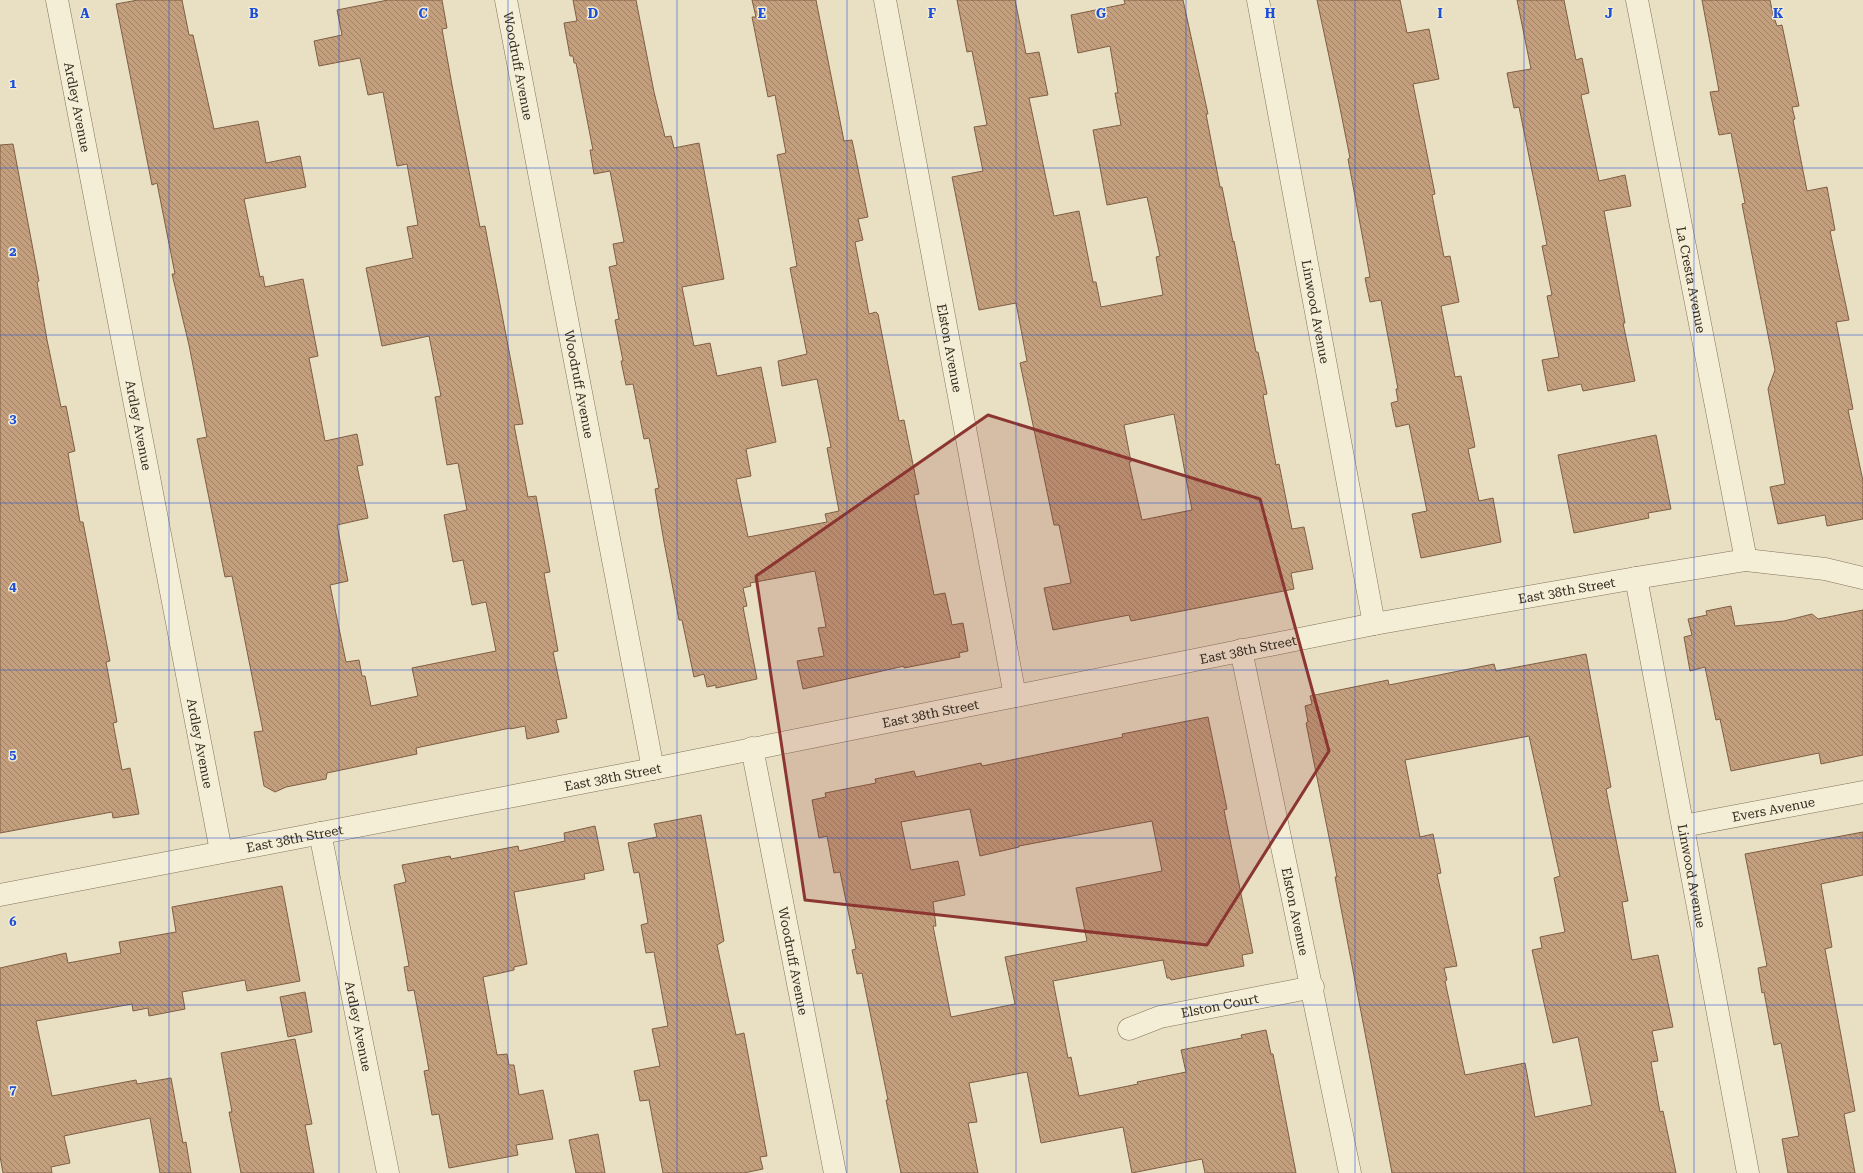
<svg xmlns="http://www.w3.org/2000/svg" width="1863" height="1173" viewBox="0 0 1863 1173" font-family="'Roboto Serif',serif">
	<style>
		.building { fill: url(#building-back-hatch); stroke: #7f5f44; fill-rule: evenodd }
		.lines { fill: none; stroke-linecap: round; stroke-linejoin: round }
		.minor-casing { stroke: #82735c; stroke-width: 23 }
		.minor { stroke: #f5eed6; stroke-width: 22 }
		.marked { fill: #8c3632; fill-opacity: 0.2; stroke: #8c3632; stroke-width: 3; stroke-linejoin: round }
		.grid { fill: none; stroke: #1d4ed8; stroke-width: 1; stroke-opacity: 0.55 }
		.labels { text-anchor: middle; stroke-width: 3; stroke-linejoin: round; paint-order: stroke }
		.street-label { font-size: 13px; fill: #342a1f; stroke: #f2ebd3 }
		.grid-label { font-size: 13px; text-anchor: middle; font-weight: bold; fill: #1d4ed8; stroke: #f2ebd3; stroke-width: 3; stroke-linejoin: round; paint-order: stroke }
	</style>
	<defs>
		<pattern id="building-back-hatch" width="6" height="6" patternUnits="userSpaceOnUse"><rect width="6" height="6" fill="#c49f7d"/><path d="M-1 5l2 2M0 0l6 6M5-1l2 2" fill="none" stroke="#a08266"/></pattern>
	</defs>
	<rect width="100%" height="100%" fill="#e9e0c4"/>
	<!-- building -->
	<path class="building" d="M138,0H182L189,35H193L214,129L258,121L266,163L300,156L306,187L244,199L260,277L263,276L265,287L303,279L318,356L309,358L325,441L357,434L363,465L357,466L368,518L337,525L348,581L330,585L346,662L359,660L362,676H365L371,706L418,696L412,668L496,651L486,602L472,605L463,560L453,562L444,515L467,510L458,463L447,465L435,397L441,396L429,336L382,346L366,268L413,258L407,227L418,225L407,164L397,166L383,92L368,95L360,58L319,66L314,41L342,35L337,10L388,0H442L447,28L442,29L452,85L480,227L485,226L523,424L514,425L528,497L536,496L550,572L544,573L558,651L553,652L567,718L556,720L559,732L527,739L525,726L510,729V728L416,748L417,754L327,773L326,779L286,787L275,792L264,786L254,732L263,731L232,576L225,577L197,439L207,437L189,345L172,274H175L157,183L152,185L116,4Z
		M573,0H636L654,92L665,137L671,136L674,148L699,143L724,279L682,287L694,346L710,343L717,376L761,367L776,442L746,449L751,476L736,479L748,537L827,522L825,514L839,511L827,448L831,447L817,379L782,386L778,361L807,354L790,268L797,266L777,155L786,153L775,95L768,97L752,17H756L752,0H816L844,141L852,140L868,217L858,219L863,240L855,242L869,314L876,312L878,314L899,421L904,420L919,494L914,495L934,595L945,593L952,625L963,623L968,651L959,653L960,657L904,668V666L803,689L797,661L824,656L818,628L826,627L815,571L750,583L751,586L743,588L747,606L743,607L757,679L716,688V685L707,687L704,674L694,677L682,620H679L664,542L655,489L659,488L649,438L644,439L633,384L626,385L621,361H623L615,320L619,319L609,267L617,265L613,244L624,242L610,171L594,174L590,150H593L576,63H574L573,56H570L564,23L577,21Z
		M957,0H1015L1026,54L1039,52L1048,95L1029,98L1054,216L1079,211L1093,282H1096L1101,307L1163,295L1156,257L1160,256L1147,197L1107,205L1093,130L1121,125L1115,93H1118L1110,46L1078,53L1071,15L1125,4L1124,0H1183L1208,114H1206L1220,187H1222L1233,242L1234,241L1256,352H1258L1267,394L1263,395L1276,465L1279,464L1292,529L1304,527L1313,569L1291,573L1294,589L1131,621L1129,615L1053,630L1044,588L1071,583L1059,525H1054L1020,363L1027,361L1016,303L979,310L952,177L983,171L974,127L987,125L972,51L967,52ZM1174,414L1192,510L1142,520L1129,462H1131L1124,425Z
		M1317,0H1400L1407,33L1429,29L1439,79L1413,84L1435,194L1432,195L1444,257L1450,256L1459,302L1441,306L1455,377L1461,376L1475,447L1468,449L1479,501L1493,498L1501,542L1421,558L1412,514L1427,511L1409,424L1396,427L1391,403L1398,401L1396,389H1398L1381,300L1370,302L1365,278L1370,277L1348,159L1350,158L1339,103Z
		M1517,0H1564L1576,60L1582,58L1589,93L1581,95L1599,181L1625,175L1631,206L1604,211L1625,323H1623L1635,381L1583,391L1581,384L1548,391L1542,360L1559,357L1547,296L1552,295L1542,246L1547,245L1519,107L1514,108L1507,73L1531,69Z
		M1702,0H1770L1774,20H1775L1777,26L1782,25L1799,106L1792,107L1795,119L1793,120L1807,191L1827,187L1835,230L1830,231L1849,320L1836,322L1853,409L1848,410L1863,481V519L1827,526L1825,515L1778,524L1770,487L1785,484L1768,389L1775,370L1742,204L1745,203L1731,133L1719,135L1710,92L1719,91Z
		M13,144L39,281L37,282L47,340L61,407L66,406L75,451L68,453L80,522H83L110,661L106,662L117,722L113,723L122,770L130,768L139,814L113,818L112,812L0,833V145Z
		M1656,435L1671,509L1648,513L1649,518L1574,533L1558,455Z
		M1731,606L1735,626L1784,621L1812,614L1818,619L1863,610V755L1821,764L1819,753L1731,771L1720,719L1716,720L1705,667L1690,671L1684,637L1692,635L1688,619L1707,615L1706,611Z
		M1586,654L1611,787L1606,789L1628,901L1622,902L1632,960L1658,955L1673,1027L1652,1031L1658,1061L1651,1062L1660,1112L1663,1111L1676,1173H1392L1335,877H1337L1306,723L1308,722L1305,706L1312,704L1310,696L1388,680L1389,685L1494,664L1496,671ZM1529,736L1560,876L1554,878L1565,932L1540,937L1542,948L1532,950L1553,1043L1578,1037L1592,1105L1535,1117L1525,1063L1465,1075L1445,981L1447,980L1444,968L1457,966L1437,874L1441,873L1433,834L1420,837L1405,760Z
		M1208,717L1227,809L1224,810L1253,953L1242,955L1244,966L1171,980L1170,978H1167L1163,960L1053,981L1068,1058L1071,1057L1079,1096L1138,1084L1137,1082L1186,1072L1181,1050L1242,1038L1241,1035L1266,1030L1271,1054H1273L1296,1173H1205L1202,1159L1132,1173L1123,1127L1041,1143L1027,1072L969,1083L977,1122L968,1123L978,1173H901L886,1100H888L862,973L857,974L852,950L856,949L840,872L834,873L827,836L819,838L812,800L826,797L825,793L876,783L875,779L914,771L916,777L981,763L982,766L1123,737L1122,734ZM970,809L980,856L1019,847V846L1152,821L1162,871L1076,888L1087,941L1005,957L1015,1004L951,1017L933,926H936L933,902L965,895L958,861L911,870L901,822Z
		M701,815L724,941L717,945L736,1035L744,1033L767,1156L760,1157L763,1169L744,1173H663L649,1100L640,1101L634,1071L660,1066L652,1029L668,1026L654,952L646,953L641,925L648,923L639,872L634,873L628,843L657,837L654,824Z
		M595,826L604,870L584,874L585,879L514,892L527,964L514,967V970L483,977L497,1055L507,1054L509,1065H514L519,1095L543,1090L553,1139L516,1145L518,1155L449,1168L439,1114L432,1115L424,1071L429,1070L414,990L408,991L404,967L409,966L394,885L406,882L402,865L450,856L451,859L518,846L519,851L565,841L564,833Z
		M1863,832V875L1821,884L1832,947L1825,949L1855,1111L1844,1114L1855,1173H1788L1782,1139L1799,1136L1781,1043L1774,1045L1764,992L1762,993L1758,968L1767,966L1745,854Z
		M282,886L300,981L247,991L245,980L182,992L185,1009L149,1016L148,1008L133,1011L132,1004L36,1021L52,1096L136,1080L137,1084L171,1078L183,1143L186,1142L191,1173H160L150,1118L64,1136L70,1163L51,1167L52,1173H3L0,1156V968L66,953L68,963L121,953L119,942L176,932L172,907Z
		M305,992L312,1032L288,1037L280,997Z
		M295,1039L312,1124L305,1125L314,1173H241L229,1112H232L221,1053Z
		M598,1134L605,1173H576L569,1140Z"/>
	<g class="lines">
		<!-- minor casing -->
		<g class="minor-casing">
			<g id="minor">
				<path id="s1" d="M57,0L221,851"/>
				<path id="s2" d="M506,0L653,769"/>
				<path id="s3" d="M885,0L1015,696"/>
				<path id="s4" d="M1258,0L1374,624"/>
				<path id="s5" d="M1637,0L1746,560"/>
				<path id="s6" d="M1636,578L1748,1173"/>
				<path id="s7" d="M1241,650L1350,1173"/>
				<path id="s8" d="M752,748L835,1173"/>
				<path id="s9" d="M1683,826L1863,792"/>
				<path id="s10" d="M320,833L388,1173"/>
				<path id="s11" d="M0,895L653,769L1374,624L1636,578L1746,560L1825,569L1863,578"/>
				<path id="s12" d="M1129,1029L1160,1017L1313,987"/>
			</g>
		</g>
		<!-- minor -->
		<use href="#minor" class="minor"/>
	</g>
	<!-- marked area -->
	<path class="marked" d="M988,415L1260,499L1329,751L1207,945L805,900L756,576Z"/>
	<!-- grid -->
	<path class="grid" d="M169,0V1173M339,0V1173M508,0V1173M677,0V1173M847,0V1173M1016,0V1173M1186,0V1173M1355,0V1173M1524,0V1173M1694,0V1173M0,168H1863M0,335H1863M0,503H1863M0,670H1863M0,838H1863M0,1005H1863"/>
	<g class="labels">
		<!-- street labels -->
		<g class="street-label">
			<text dy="5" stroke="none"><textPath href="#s2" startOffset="67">Woodruff Avenue</textPath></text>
			<text dy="5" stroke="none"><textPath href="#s1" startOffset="109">Ardley Avenue</textPath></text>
			<text dy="5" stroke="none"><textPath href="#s5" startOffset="285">La Cresta Avenue</textPath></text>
			<text dy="5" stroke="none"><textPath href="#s4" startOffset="317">Linwood Avenue</textPath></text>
			<text dy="5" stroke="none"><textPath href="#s3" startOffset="354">Elston Avenue</textPath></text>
			<text dy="5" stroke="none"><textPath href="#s2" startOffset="391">Woodruff Avenue</textPath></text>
			<text dy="5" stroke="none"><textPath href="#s1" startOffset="433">Ardley Avenue</textPath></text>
			<text dy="5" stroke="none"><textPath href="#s11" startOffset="1596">East 38th Street</textPath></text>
			<text dy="5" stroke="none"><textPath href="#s11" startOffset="1272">East 38th Street</textPath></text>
			<text dy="5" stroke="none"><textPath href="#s11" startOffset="948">East 38th Street</textPath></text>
			<text dy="5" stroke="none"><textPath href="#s1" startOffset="757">Ardley Avenue</textPath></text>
			<text dy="5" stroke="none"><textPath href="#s11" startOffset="624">East 38th Street</textPath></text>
			<text dy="5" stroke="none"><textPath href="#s9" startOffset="92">Evers Avenue</textPath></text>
			<text dy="5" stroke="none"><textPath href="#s11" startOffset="300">East 38th Street</textPath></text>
			<text dy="5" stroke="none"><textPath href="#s6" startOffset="303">Linwood Avenue</textPath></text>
			<text dy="5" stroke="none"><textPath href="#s7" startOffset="267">Elston Avenue</textPath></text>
			<text dy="5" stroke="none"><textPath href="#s8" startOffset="217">Woodruff Avenue</textPath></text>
			<text dy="5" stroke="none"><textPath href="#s12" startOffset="94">Elston Court</textPath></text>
			<text dy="5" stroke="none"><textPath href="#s10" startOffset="197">Ardley Avenue</textPath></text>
		</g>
	</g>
	<g class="grid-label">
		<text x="85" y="18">A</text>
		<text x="254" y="18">B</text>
		<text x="423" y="18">C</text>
		<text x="593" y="18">D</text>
		<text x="762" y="18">E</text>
		<text x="932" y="18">F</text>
		<text x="1101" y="18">G</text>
		<text x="1270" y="18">H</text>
		<text x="1440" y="18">I</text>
		<text x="1609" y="18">J</text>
		<text x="1778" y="18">K</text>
		<text x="13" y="88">1</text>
		<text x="13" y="256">2</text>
		<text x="13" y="423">3</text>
		<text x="13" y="591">4</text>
		<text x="13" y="759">5</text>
		<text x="13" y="926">6</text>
		<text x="13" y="1094">7</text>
	</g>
</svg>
